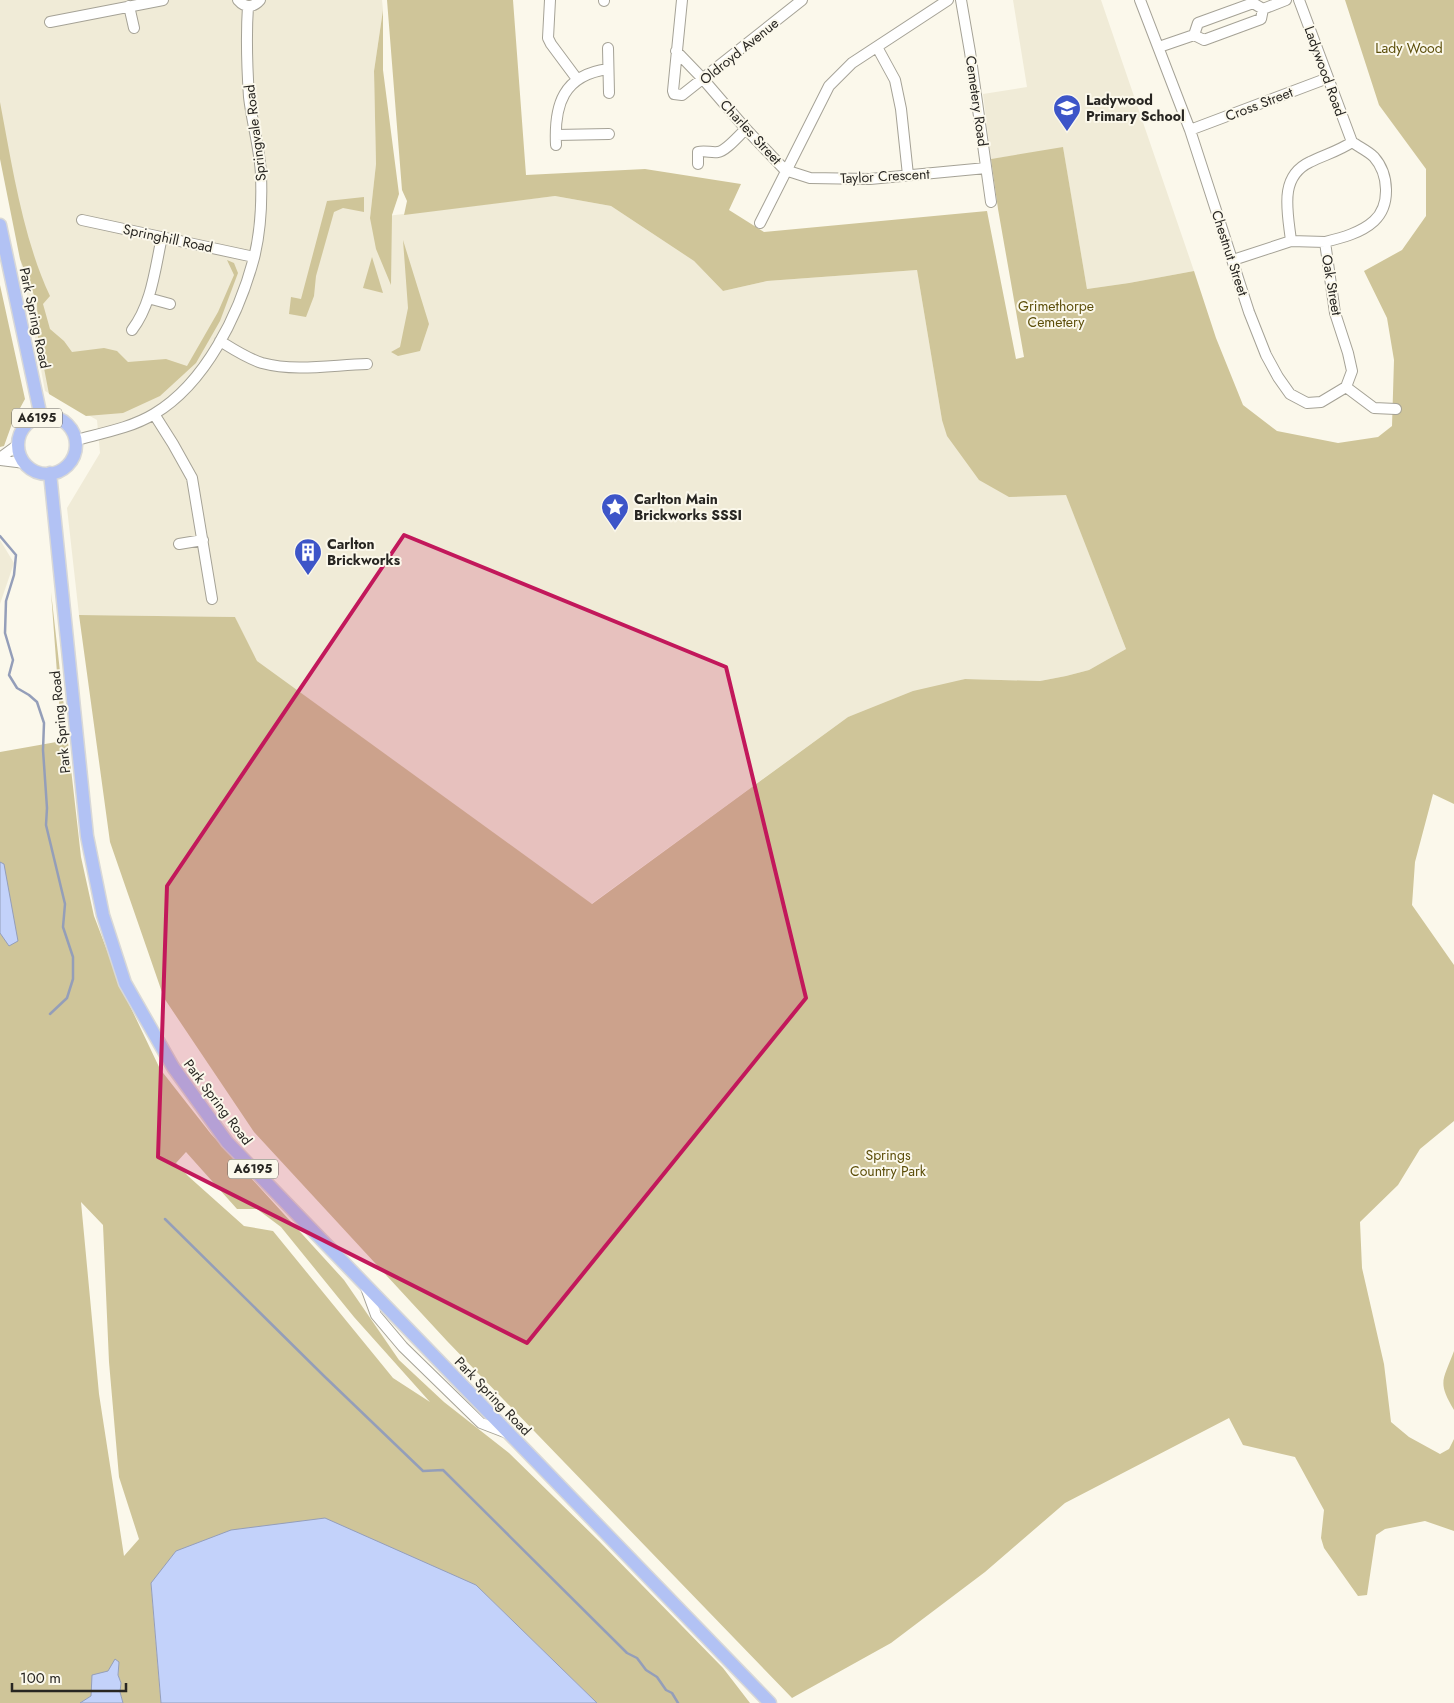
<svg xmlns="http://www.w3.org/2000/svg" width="1454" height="1703" viewBox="0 0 1454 1703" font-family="Jost,sans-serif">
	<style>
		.built { fill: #f0ebd7 }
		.green { fill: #cfc599; fill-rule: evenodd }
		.water { fill: #c3d2fa; stroke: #949eb9 }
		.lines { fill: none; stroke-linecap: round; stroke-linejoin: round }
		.stream { stroke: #949eb9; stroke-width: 2.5 }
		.minor-casing { stroke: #a5a296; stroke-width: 12 }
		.major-casing { stroke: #d8d8d7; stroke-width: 15 }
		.minor { stroke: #fff; stroke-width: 10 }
		.major { stroke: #b2c2f4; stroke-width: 12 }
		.marked { fill: #c2185b; fill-opacity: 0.2; stroke: #c2185b; stroke-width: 4; stroke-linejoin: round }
		.labels { text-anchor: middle; stroke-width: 4; stroke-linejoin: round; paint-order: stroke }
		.shield { fill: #fbf8eb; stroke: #67655e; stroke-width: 1 }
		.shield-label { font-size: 12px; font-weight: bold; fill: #282622 }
		.park-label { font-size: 14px; fill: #5c4e0a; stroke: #fbf8eb }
		.street-label { font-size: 14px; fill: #282622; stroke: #fbf8eb }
		.poi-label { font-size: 14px; font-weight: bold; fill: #282622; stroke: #fbf8eb; text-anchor: start }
	</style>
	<rect width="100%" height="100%" fill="#fbf8eb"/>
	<!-- built -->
	<path class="built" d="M0,0H382L383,10L374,71L376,164L370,218L555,196L611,206L694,261L723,291L767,281L917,270L942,420L1066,494L1126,649L1089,670L1066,676L1040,681L965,679L848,717L591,904L256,661L235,617L79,615L67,508L100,453L97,420L45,391L0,151Z
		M1013,0H1101L1194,271L1129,283L1087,289L1063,148L991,159L983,94L1027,87Z
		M0,540L14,563L0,604Z"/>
	<!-- green -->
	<path class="green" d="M387,0H513L526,175L645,169L741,184L729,210L764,232L987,211L1016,359L1024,357L998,209L991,159L1063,147L1087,289L1129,283L1194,271L1216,338L1243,405L1277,431L1338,443L1378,437L1392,426L1394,360L1387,318L1364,271L1402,250L1426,216V169L1379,105L1345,0H1454V804L1433,794L1415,862L1412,905L1454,965V1121L1420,1149L1398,1185L1360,1222L1362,1268L1384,1364L1391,1422L1409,1437L1440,1454L1449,1449L1454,1439V1531L1425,1521L1385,1529L1376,1535L1367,1595L1358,1596L1324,1548L1321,1538L1324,1510L1295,1457L1243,1445L1229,1418L1065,1503L985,1572L891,1643L792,1698L447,1341L254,1132L164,998L110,842L79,615L235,617L257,661L592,904L848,717L913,691L965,679L1040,681L1066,676L1089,670L1126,649L1066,495L1009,497L979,480L947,436L942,420L917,270L767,281L723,291L694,261L611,206L555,196L404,215L407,201L402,190Z
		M383,10V70L399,194L392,215L391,285L376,249L370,218L376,164L374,71Z
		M0,102C12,165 23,239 50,296L43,304L50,329L64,341L72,352L104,348L117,351L128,362L166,359L187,366L218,312L234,275L227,260L234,263L238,273L220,321L196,363L160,396L123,413L86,416L49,394L38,337L37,303L20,259L0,159Z
		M364,197V212L343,208L334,212L316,276L314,296L306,317L289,314L291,297L301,299L327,201Z
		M403,240L429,324L420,351L398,356L391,352L400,347L408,308Z
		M372,257L383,293L363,288Z
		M0,285L25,399L13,421L4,446L0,447Z
		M51,592L81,857L94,916L121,987L160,1069L211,1134L344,1280L399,1360L444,1402L509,1453L599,1541L723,1668L750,1703H597L476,1585L151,1583L161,1703H123L120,1692L121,1683L118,1675L119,1662L108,1671L91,1696L80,1703H0V752L62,741ZM186,1152L237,1209H257L281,1227L354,1317L430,1402L393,1378L273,1231L244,1226L188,1176L176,1163ZM81,1202L103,1225L109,1362L119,1477L139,1539L124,1556L99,1394Z
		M1454,1351V1410C1437,1381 1443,1381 1454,1351Z"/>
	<!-- water -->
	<path class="water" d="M0,862L4,864L18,941L9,946L0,933Z
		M325,1518L476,1585L597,1703H161L151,1583L176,1551L231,1530Z
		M115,1659L119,1662L118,1675L121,1683L120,1692L123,1703H80L91,1696L92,1675L108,1671Z"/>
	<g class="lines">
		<!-- stream -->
		<path class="stream" d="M0,536L16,555L14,575L6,601L5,633L13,660L9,675L17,688L29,695L37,702L44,723L43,750L47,808L46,825L65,904L63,927L73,957V979L67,998L50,1014
			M165,1219L324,1376L423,1471L443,1470L627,1653L637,1658L646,1670L657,1677L666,1690L672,1693L678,1703"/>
		<!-- minor casing -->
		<g class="minor-casing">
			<path id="minor" d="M238,0C245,8 253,8 260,0
				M550,0L548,38L551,44L577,79
				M604,0V1
				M682,0L673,91L674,94L682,95L802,0
				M961,0L970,52L991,202
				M1140,0L1190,130L1249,312L1266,355L1278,377L1290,394L1307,403L1321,402L1346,387L1352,371L1348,353L1335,313L1325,242C1341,238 1361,233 1374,221C1391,205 1389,174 1374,157C1368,151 1359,147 1352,142
				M1299,0L1352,142
				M129,6L134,28
				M50,22L163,0
				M1194,35L1204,40L1261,19L1263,9
				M877,47L895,80L901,109L908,175
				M1159,47L1194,35L1198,23L1253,3L1263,9L1286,0
				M608,48L609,93
				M676,51L703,79L746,129L785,170L810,178L870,179L986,168
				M1190,130L1328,78
				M556,135L609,134
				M556,145C554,105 563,75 608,69
				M698,164V152C705,150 711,153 718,152C726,151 739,135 746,129
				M82,220L254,257
				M760,223L829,86L852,63L948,0
				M1291,241C1288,213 1278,177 1310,162C1324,155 1339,151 1352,142
				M1233,260L1291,241L1325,242
				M148,298L170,304
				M132,330C152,304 155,268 162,237
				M220,341C233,349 246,358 262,363C295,372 332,365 367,364
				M1346,387L1374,408L1396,409
				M154,414L173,444L192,478L212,599
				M76,440C102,433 131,428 154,414C206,383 239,314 254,258C260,234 262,201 261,175C260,149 252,123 249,97C247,67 246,36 248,6
				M0,458L19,444
				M0,460L25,463
				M179,544L203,540
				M365,1285L376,1315L403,1347L481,1423L507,1433"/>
		</g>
		<!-- major casing -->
		<g class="major-casing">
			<path id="major" d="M0,225L41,417
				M18 445a29 29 0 1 1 58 0a29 29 0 1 1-58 0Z
				M50,473L87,836L103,915L125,983L173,1067L227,1142L770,1703"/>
		</g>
		<!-- minor -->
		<use href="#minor" class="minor"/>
		<!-- major -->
		<use href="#major" class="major"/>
	</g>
	<!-- marked area -->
	<path class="marked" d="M404,535L726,667L806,998L527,1343L158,1157L167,886Z"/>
	<!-- icons -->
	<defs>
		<g id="school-pin" transform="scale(1.4375)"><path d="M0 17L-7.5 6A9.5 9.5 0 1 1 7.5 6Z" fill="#3d55c8" stroke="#fbf8eb"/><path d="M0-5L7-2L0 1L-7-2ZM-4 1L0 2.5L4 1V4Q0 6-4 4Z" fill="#fff"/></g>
		<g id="sight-pin" transform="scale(1.4375)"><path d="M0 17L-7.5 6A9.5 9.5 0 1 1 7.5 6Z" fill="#3d55c8" stroke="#fbf8eb"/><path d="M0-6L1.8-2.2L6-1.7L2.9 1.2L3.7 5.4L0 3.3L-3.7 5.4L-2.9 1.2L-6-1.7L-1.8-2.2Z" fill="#fff"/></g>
		<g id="building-pin" transform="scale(1.4375)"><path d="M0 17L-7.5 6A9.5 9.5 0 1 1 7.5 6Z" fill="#3d55c8" stroke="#fbf8eb"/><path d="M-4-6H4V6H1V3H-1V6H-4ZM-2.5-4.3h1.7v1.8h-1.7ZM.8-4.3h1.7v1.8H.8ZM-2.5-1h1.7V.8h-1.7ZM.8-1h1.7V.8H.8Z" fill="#fff"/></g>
	</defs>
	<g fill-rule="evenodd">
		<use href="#school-pin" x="1067" y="108"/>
		<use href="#sight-pin" x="615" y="507"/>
		<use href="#building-pin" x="308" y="552"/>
	</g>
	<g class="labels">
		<!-- shield labels -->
		<g class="shield">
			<rect x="12" y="408.5" width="50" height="19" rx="4"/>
			<rect x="228" y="1159.5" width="50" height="19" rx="4"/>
		</g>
		<g class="shield-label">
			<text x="37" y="422">A6195</text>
			<text x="253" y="1173">A6195</text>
		</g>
		<!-- park labels -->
		<g class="park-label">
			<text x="1409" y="53">Lady Wood</text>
			<text x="1056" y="311">Grimethorpe<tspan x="1056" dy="16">Cemetery</tspan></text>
			<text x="888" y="1160">Springs<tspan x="888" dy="16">Country Park</tspan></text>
		</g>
		<!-- street labels -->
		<g class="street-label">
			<text transform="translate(739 51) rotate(-39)" y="5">Oldroyd Avenue</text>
			<text transform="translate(1325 71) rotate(70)" y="5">Ladywood Road</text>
			<text transform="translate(977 101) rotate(82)" y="5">Cemetery Road</text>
			<text transform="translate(1259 104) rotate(-21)" y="5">Cross Street</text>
			<text transform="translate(751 132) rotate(47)" y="5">Charles Street</text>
			<text transform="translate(255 133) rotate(-97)" y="5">Springvale Road</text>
			<text transform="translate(885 176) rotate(-3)" y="5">Taylor Crescent</text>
			<text transform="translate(168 238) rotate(12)" y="5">Springhill Road</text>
			<text transform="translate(1230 253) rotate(72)" y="5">Chestnut Street</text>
			<text transform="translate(1332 285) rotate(80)" y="5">Oak Street</text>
			<text transform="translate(35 318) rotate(78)" y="5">Park Spring Road</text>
			<text transform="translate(60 722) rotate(-96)" y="5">Park Spring Road</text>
			<text transform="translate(218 1102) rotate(53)" y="5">Park Spring Road</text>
			<text transform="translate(493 1396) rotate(46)" y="5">Park Spring Road</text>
		</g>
		<!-- poi labels -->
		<g class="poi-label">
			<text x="1086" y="105">Ladywood<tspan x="1086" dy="16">Primary School</tspan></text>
			<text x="634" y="504">Carlton Main<tspan x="634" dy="16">Brickworks SSSI</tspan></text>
			<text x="327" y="549">Carlton<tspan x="327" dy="16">Brickworks</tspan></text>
		</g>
	</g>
	<!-- scale -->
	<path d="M12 1683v8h114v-8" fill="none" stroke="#282622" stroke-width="2.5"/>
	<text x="20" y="1683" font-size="15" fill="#282622" stroke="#fbf8eb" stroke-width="4" paint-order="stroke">100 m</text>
</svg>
